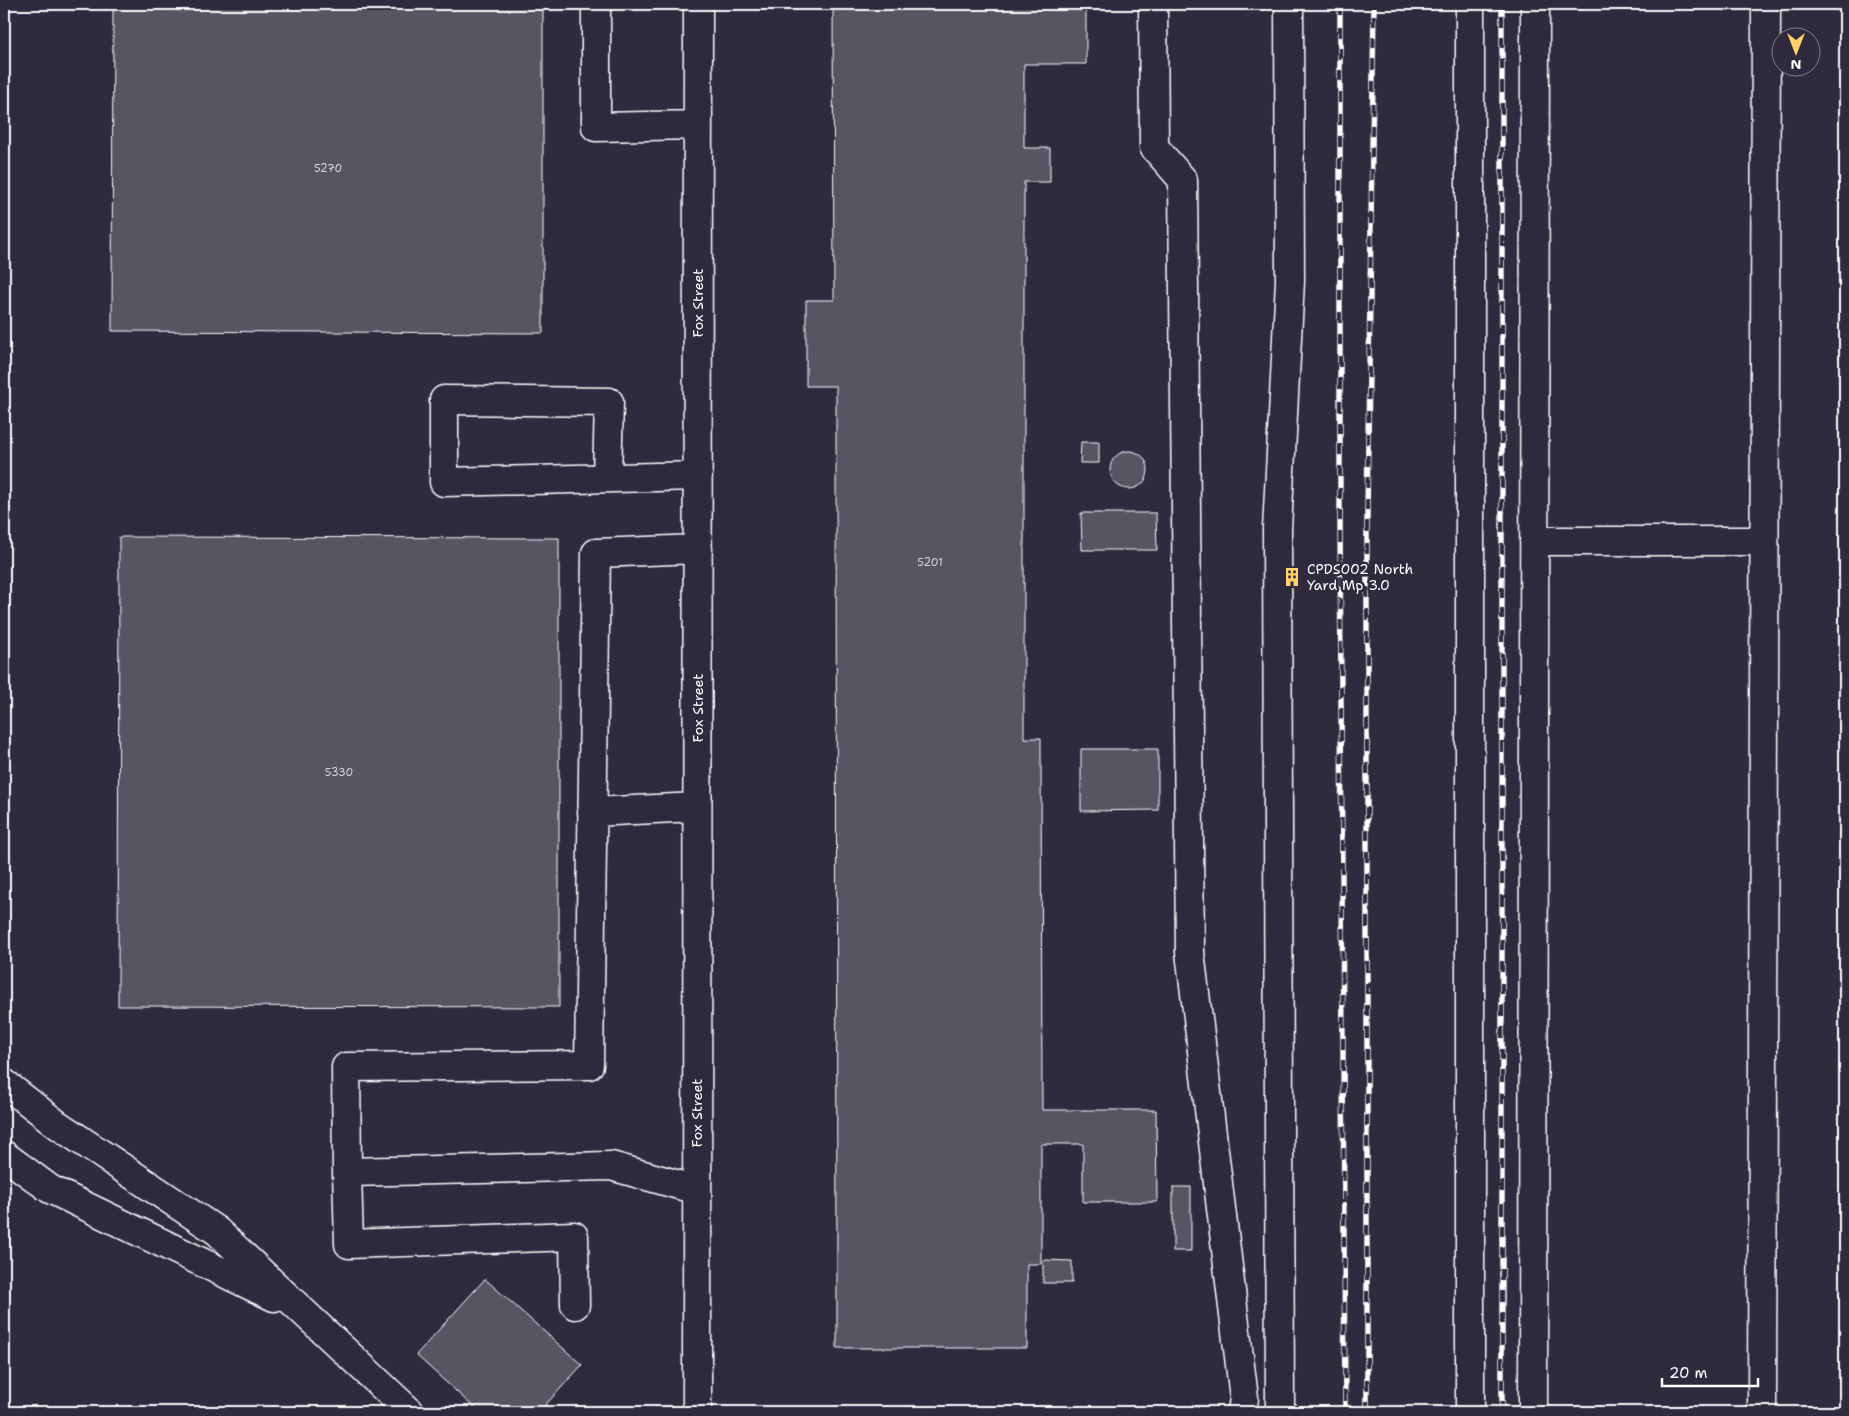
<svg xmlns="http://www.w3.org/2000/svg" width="1849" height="1416" viewBox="0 0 1849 1416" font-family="'Shantell Sans',sans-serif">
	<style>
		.building { fill: #595564; stroke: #fff }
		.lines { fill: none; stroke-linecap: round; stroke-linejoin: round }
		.minor-casing { stroke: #fff; stroke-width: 31 }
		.minor { stroke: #2f2a3d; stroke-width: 28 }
		.rail-casing { stroke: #fff; stroke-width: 5.5 }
		.rail { stroke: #2f2a3d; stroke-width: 4; stroke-dasharray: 11; stroke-linecap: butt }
		.labels { text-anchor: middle; stroke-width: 5; stroke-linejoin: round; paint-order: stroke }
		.number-label { font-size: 11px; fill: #d6d4d8 }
		.street-label { font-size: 14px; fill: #fff; stroke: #2f2a3d }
		.poi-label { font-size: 14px; fill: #fff; stroke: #2f2a3d; text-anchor: start }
	</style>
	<rect width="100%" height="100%" fill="#2f2a3d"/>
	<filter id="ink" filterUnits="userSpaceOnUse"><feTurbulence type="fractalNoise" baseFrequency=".02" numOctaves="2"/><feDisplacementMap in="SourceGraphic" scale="10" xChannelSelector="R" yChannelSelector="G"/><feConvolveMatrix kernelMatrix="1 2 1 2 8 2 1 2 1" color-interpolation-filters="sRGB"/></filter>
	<g filter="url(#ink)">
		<!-- building -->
		<path class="building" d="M113,4H543V333L112,331Z
			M833,4H1086V64H1024V148H1050V182H1024V738H1041L1042,1110H1156L1157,1202H1083V1144H1041V1264H1027V1348H837L836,386H806V300H834Z
			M1081,442H1099V463H1080Z
			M1110 470a19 19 0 1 1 38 0a19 19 0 1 1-38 0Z
			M1081,513H1156L1157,550H1082Z
			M119,537L559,538V1007L118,1006Z
			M1297,573V580H1288V574Z
			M1081,749H1158V810L1081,811Z
			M1173,1187H1191V1251H1173Z
			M1043,1260L1072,1261V1283H1043Z
			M485,1279L582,1365L539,1412H479L416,1355Z"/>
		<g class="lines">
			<!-- minor casing -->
			<g class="minor-casing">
				<path id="minor" d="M596,4V127L698,125
					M1153,4L1154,147L1183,180L1190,952L1244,1398L1242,1412
					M607,478L609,402L444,400V482L698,476
					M1534,541H1764
					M592,812L697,807
					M4,1083L58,1125L217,1231L410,1412
					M4,1155L50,1189L274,1297
					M347,1172L349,1244L574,1236L575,1305
					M697,1190L611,1166L347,1172L346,1067L589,1065L596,553L698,549
					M697,1412L698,4
					M1280,1412L1277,529L1290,281L1289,4
					M1470,1412V4
					M1533,1412L1535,4
					M1762,1412L1766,4"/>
			</g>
			<!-- minor -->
			<use href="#minor" class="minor"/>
			<!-- rail casing -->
			<g class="rail-casing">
				<path id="rail" d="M1340,4V513L1345,1412
					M1367,1412V516L1374,4
					M1502,1412V4"/>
			</g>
			<!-- rail -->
			<use href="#rail" class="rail"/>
		</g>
	</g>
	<!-- icons -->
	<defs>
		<g id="building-bare" transform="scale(1.5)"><path d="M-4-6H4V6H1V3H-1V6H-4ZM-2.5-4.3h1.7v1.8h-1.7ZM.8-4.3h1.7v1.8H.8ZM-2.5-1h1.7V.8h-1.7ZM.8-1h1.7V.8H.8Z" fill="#ffd166" stroke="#2f2a3d" stroke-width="2.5" paint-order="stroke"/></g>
	</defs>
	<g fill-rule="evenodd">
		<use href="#building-bare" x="1292" y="577"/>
	</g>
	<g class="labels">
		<!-- number labels -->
		<g class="number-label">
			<text x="328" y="172">5270</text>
			<text x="930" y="566">5201</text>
			<text x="339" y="776">5330</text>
		</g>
		<!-- street labels -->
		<g class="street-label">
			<text transform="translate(698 303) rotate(-90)" y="5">Fox Street</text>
			<text transform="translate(698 708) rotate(-90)" y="5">Fox Street</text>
			<text transform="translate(697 1113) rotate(-90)" y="5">Fox Street</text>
		</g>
		<!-- poi labels -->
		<g class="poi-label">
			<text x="1307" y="574">CPDS002 North<tspan x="1307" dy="16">Yard Mp 3.0</tspan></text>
		</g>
	</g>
	<!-- margin -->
	<rect width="1849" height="1416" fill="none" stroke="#2f2a3d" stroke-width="20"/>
	<rect x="10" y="10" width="1829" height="1396" fill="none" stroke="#fff" stroke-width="2" filter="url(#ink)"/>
	<!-- north arrow -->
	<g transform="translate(1796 52) rotate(180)"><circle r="24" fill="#2f2a3d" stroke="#827f8b"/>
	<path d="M0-4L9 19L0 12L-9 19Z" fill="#ffd166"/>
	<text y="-8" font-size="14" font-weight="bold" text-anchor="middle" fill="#ffffff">N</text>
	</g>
	<!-- scale -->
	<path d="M1662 1378v8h96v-8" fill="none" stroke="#ffffff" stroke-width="2.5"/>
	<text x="1669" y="1378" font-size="15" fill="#ffffff" stroke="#2f2a3d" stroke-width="4" paint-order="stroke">20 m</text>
</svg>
